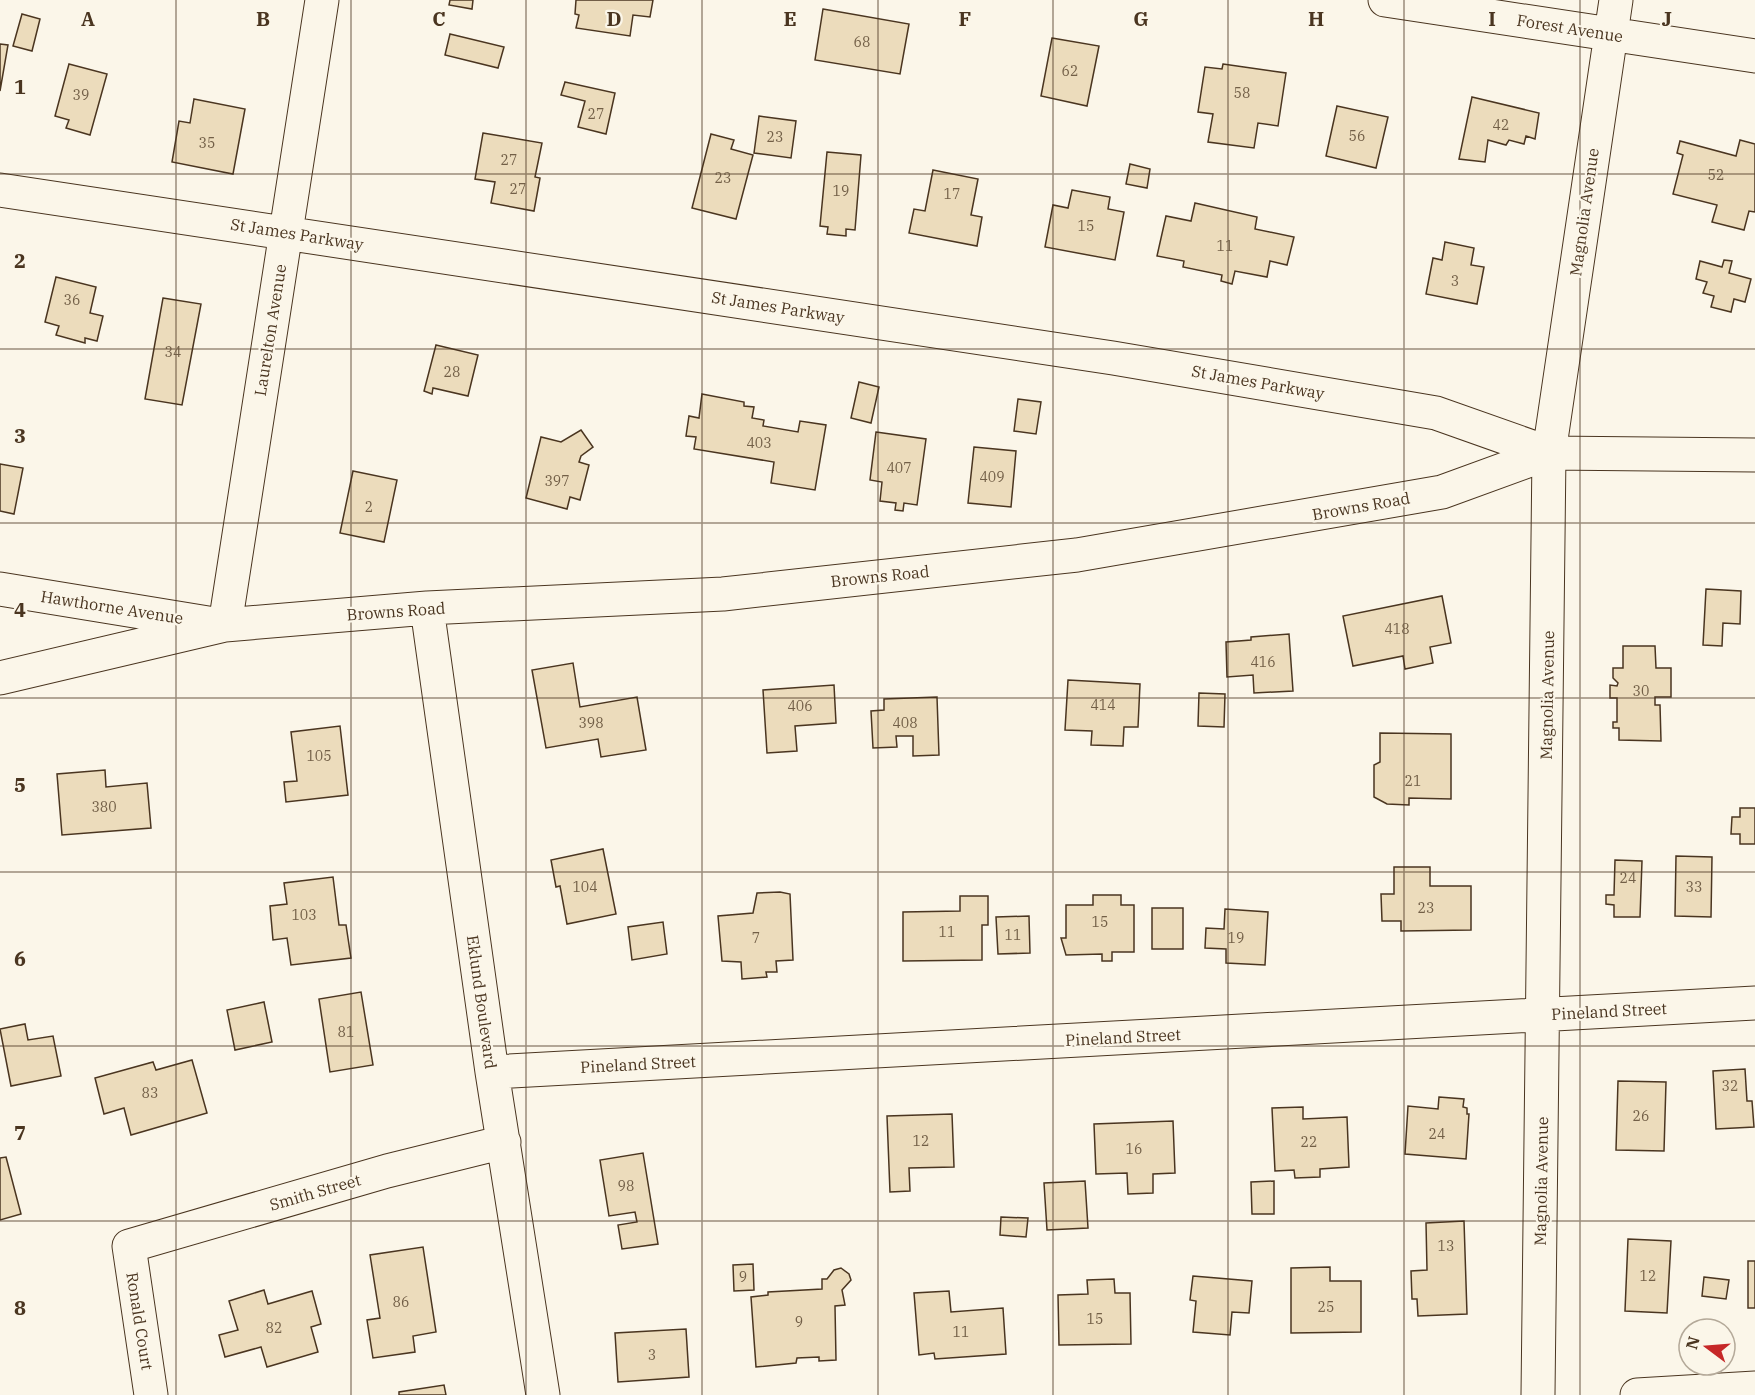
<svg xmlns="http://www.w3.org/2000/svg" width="1755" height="1395" viewBox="0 0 1755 1395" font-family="'IBM Plex Serif',serif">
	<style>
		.building { fill: #ecdcbc; stroke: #4a3520; stroke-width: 1.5 }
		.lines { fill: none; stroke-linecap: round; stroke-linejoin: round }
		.minor-casing { stroke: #4a3520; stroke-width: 35 }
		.minor { stroke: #fbf6e9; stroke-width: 33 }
		.grid { fill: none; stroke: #4a3520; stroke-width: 1.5; stroke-opacity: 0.55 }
		.labels { text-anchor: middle; stroke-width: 4.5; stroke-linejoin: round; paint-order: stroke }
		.number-label { font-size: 14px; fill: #725f47 }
		.street-label { font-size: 16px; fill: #4a3520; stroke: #fbf6e9 }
		.grid-label { font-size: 20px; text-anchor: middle; font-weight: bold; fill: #4a3520; stroke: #fbf6e9; stroke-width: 4.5; stroke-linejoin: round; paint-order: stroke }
	</style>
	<rect width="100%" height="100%" fill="#fbf6e9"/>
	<!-- building -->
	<path class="building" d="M450,0H473L472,9L449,5Z
		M576,0H653L650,17L633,15L630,36L576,28L579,15L575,14Z
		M823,9L909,24L900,74L815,60Z
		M22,14L40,19L32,51L13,46Z
		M450,34L504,47L498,68L445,55Z
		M1052,38L1099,46L1087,106L1041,96Z
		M0,44L8,45L0,91Z
		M69,64L107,74L90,135L66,128L69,120L55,116Z
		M1223,64L1286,73L1278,126L1258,123L1254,148L1208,142L1213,114L1198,112L1205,67L1222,69Z
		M565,82L615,93L606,134L578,127L585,101L561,95Z
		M1472,97L1539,113L1535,139L1526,136L1524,144L1509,140L1506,145L1488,140L1485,162L1459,159Z
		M194,99L245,109L233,174L172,162L179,121L190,123Z
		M1337,106L1388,117L1376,168L1326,156Z
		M759,116L796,121L791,158L754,153Z
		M483,133L542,143L535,177L540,178L534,211L491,203L495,182L475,179Z
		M711,134L734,140L731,149L753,155L736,219L692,208Z
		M1740,140L1755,144V212L1749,211L1744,230L1712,222L1717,205L1673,194L1683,155L1677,153L1680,141L1736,156Z
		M827,152L861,155L855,230L846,229V236L827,234L828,227L820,226Z
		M1130,164L1150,169L1147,188L1126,184Z
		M933,170L978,179L971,215L982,217L977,246L909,233L914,209L925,211Z
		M1072,190L1110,197L1108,209L1124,212L1115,260L1045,247L1053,205L1068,208Z
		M1195,203L1257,217L1255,229L1294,237L1287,265L1270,261L1267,277L1235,271L1232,284L1221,281L1222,275L1183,267L1184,261L1157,256L1166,216L1191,221Z
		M1445,242L1474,248L1471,265L1484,267L1477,304L1426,294L1433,258L1442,260Z
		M1724,260L1732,261L1729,273L1751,279L1745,302L1734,299L1731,312L1711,307L1714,296L1703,293L1707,282L1696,279L1700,261L1722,267Z
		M56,277L96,287L90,313L103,316L97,341L85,338V343L56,335L59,326L45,322Z
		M163,298L201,304L182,405L145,399Z
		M436,345L478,355L468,396L433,388L432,394L424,391Z
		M859,382L879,387L871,423L851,418Z
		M702,394L744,402V406L754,407L752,418L764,420L763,426L798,432L800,421L826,425L815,490L771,483L774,462L694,449L696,437L686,436L689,416L699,418Z
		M1018,399L1041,402L1036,434L1014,431Z
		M581,430L593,447L581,456L579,462L589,465L580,500L570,497L567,509L526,498L541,437L561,442Z
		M876,432L926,439L917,505L904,503L903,511L895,510L896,503L880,501L882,482L870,480Z
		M974,447L1016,451L1011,507L968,503Z
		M0,464L23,468L14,514L0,511Z
		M353,471L397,480L384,542L340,533Z
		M1706,589L1741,591L1740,624L1723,623L1722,646L1703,645Z
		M1442,596L1451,643L1430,647L1433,663L1405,669L1403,656L1353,666L1343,616Z
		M1289,634L1293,691L1254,693L1253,675L1227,677L1226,642L1251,640V637Z
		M1623,646H1655L1656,668H1671V697H1655V705H1660L1661,741L1619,740V728H1613V722H1617V698H1610V685L1617,686L1618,683L1613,678V668H1623Z
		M573,663L580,707L637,697L646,750L601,757L598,739L546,748L532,670Z
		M1068,680L1140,684L1138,727H1124L1123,746L1091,745L1092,731L1065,730Z
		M834,685L836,723L795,726L797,751L767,753L763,690Z
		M1199,693L1225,694L1224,727L1198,726Z
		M937,697L939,755L913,756V736H896L897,747L873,748L871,711L884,710V699Z
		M340,726L348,795L286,802L284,782L297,781L291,732Z
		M1380,733L1451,734V799L1409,798V805L1387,804L1374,797V765L1380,762Z
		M105,770L106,787L147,783L151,828L62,835L57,774Z
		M1740,808H1755V844H1740V834H1731L1732,817H1740Z
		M603,849L616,914L567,924L560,886L556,887L551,860Z
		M1676,856L1712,857L1711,917L1675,916Z
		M1615,860L1642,861L1640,917H1614V905L1606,904V895H1614Z
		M1394,867H1430V886H1471V930L1401,931V921H1382L1381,894H1394Z
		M333,877L339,925H346L351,958L291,965L287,938L273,940L270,906L287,904L284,883Z
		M780,892L790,894L793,960L776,961L777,972H766L767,977L742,979L741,962L722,961L718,916L753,913L757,893Z
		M1093,895H1121V905H1134V952H1112V961H1102V954L1066,955L1061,938H1066V905H1093Z
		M960,896H988V925H982V960L903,961V912L960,911Z
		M1152,908H1183V949H1152Z
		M1225,909L1268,912L1265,965L1226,963V949L1205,948L1206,928L1224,929Z
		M1029,916L1030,953L998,954L996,917Z
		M663,922L667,954L632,960L628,927Z
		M361,992L373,1065L330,1072L319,999Z
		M264,1002L272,1042L235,1050L227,1010Z
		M25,1024L28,1040L53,1036L61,1076L11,1086L0,1029Z
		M192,1060L207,1113L131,1135L124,1108L104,1114L95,1078L153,1062L156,1070Z
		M1745,1069L1747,1101H1752L1754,1127L1716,1129L1713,1071Z
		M1618,1081L1666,1082L1664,1151L1616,1150Z
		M1439,1097L1464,1099L1463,1107L1467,1108V1114H1469L1466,1159L1405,1154L1408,1106L1438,1109Z
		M1303,1107V1119L1347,1117L1349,1167L1320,1169V1177L1295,1178L1294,1170L1275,1171L1272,1108Z
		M952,1114L954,1167L909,1168L910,1191L890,1192L887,1116Z
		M1173,1121L1175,1173L1153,1174V1193L1128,1194L1127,1173L1096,1174L1094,1124Z
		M643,1153L658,1244L622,1249L618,1225L637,1222L635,1212L609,1216L600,1160Z
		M6,1157L21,1214L0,1220V1158Z
		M1085,1181L1088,1228L1047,1230L1044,1183Z
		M1274,1181V1214H1252L1251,1182Z
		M1001,1217L1028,1218L1026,1237L1000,1235Z
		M1464,1221L1467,1314L1418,1316L1417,1299H1412L1411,1271L1427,1270L1426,1223Z
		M1628,1239L1671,1241L1667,1313L1625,1311Z
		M423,1247L436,1332L413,1336L415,1352L373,1358L367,1320L380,1318L370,1255Z
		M1748,1261H1755V1308H1748Z
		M753,1264L754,1290L734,1291L733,1265Z
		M1330,1267V1281H1361V1332L1291,1333V1268Z
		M841,1268L849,1274L851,1280L842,1290L845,1305L835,1306L836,1360L819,1361V1357L797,1358L796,1363L756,1367L751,1297L768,1295V1292L822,1289V1279H827L834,1270Z
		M1193,1276L1252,1281L1249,1313L1232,1312L1230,1335L1193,1332L1196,1301L1190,1300Z
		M1704,1277L1729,1280L1726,1299L1702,1296Z
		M1114,1279L1115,1293H1130L1131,1344L1059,1345L1058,1295L1088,1294L1087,1280Z
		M264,1290L268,1304L312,1291L321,1324L311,1327L318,1352L267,1367L261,1347L225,1357L219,1335L238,1330L229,1301Z
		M949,1291L951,1312L1003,1308L1006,1354L935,1359L934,1353L919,1355L914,1293Z
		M686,1329L689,1377L618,1382L615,1333Z
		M444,1385L446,1395H399V1392Z"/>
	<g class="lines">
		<!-- minor casing -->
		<g class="minor-casing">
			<path id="minor" d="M1385,0L1755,56
				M0,190L1113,358L1436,413L1549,453
				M0,589L208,623
				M427,608L492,1072L543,1395
				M225,625L322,0
				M0,678L225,625L427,608L723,594L1077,555L1442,492L1549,453L1755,455
				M492,1072L1755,1003
				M151,1395L129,1246L387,1171L504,1142
				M1538,1395L1549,453L1616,0
				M1637,1395L1755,1388"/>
		</g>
		<!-- minor -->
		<use href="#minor" class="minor"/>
	</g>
	<!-- grid -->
	<path class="grid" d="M176,0V1395M351,0V1395M526,0V1395M702,0V1395M878,0V1395M1053,0V1395M1228,0V1395M1404,0V1395M1580,0V1395M0,174H1755M0,349H1755M0,523H1755M0,698H1755M0,872H1755M0,1046H1755M0,1221H1755"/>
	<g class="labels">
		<!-- number labels -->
		<g class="number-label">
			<text x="862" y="47">68</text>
			<text x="1070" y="76">62</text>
			<text x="1242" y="98">58</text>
			<text x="81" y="100">39</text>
			<text x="596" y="119">27</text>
			<text x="1501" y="130">42</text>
			<text x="1357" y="141">56</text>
			<text x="775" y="142">23</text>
			<text x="207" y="148">35</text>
			<text x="509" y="165">27</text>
			<text x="1716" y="180">52</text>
			<text x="723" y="183">23</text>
			<text x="518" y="194">27</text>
			<text x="841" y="196">19</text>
			<text x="952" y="199">17</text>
			<text x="1086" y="231">15</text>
			<text x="1225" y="251">11</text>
			<text x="1455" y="286">3</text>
			<text x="72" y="305">36</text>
			<text x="173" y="357">34</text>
			<text x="452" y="377">28</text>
			<text x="759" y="448">403</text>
			<text x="899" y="473">407</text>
			<text x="992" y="482">409</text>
			<text x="557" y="486">397</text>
			<text x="369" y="512">2</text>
			<text x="1397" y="634">418</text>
			<text x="1263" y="667">416</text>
			<text x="1641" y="696">30</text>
			<text x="1103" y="710">414</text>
			<text x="800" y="711">406</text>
			<text x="591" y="728">398</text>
			<text x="905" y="728">408</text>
			<text x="319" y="761">105</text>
			<text x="1413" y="786">21</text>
			<text x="104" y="812">380</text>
			<text x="1628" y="883">24</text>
			<text x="585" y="892">104</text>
			<text x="1694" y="892">33</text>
			<text x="1426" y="913">23</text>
			<text x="304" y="920">103</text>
			<text x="1100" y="927">15</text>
			<text x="947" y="937">11</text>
			<text x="1013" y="940">11</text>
			<text x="756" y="943">7</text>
			<text x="1236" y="943">19</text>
			<text x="346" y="1037">81</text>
			<text x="1730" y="1091">32</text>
			<text x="150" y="1098">83</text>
			<text x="1641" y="1121">26</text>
			<text x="1437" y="1139">24</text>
			<text x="921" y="1146">12</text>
			<text x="1309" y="1147">22</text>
			<text x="1134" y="1154">16</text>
			<text x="626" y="1191">98</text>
			<text x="1446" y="1251">13</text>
			<text x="1648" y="1281">12</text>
			<text x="743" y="1282">9</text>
			<text x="401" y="1307">86</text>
			<text x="1326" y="1312">25</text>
			<text x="1095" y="1324">15</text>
			<text x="799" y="1327">9</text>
			<text x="274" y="1333">82</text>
			<text x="961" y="1337">11</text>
			<text x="652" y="1360">3</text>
		</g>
		<!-- street labels -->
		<g class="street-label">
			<text transform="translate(1570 28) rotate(9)" y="6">Forest Avenue</text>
			<text transform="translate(1584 212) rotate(-82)" y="6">Magnolia Avenue</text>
			<text transform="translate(297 234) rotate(9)" y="6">St James Parkway</text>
			<text transform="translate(778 307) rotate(9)" y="6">St James Parkway</text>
			<text transform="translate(270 330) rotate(-81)" y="6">Laurelton Avenue</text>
			<text transform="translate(1258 382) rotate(10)" y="6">St James Parkway</text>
			<text transform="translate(1361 506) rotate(-10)" y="6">Browns Road</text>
			<text transform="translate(880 576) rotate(-6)" y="6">Browns Road</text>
			<text transform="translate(112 607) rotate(9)" y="6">Hawthorne Avenue</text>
			<text transform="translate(396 611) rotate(-4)" y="6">Browns Road</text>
			<text transform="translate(1547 695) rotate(-89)" y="6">Magnolia Avenue</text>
			<text transform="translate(482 1002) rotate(82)" y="6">Eklund Boulevard</text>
			<text transform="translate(1609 1011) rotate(-3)" y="6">Pineland Street</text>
			<text transform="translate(1123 1037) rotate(-3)" y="6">Pineland Street</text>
			<text transform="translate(638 1064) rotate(-3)" y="6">Pineland Street</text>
			<text transform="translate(1541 1181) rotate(-89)" y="6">Magnolia Avenue</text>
			<text transform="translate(315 1192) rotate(-16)" y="6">Smith Street</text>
			<text transform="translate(140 1321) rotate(81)" y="6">Ronald Court</text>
		</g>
	</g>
	<g class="grid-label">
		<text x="88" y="26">A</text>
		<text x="263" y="26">B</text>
		<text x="439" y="26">C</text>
		<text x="614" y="26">D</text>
		<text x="790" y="26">E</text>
		<text x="965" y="26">F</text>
		<text x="1141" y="26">G</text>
		<text x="1316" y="26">H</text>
		<text x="1492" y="26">I</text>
		<text x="1667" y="26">J</text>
		<text x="20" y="94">1</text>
		<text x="20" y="268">2</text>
		<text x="20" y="443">3</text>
		<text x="20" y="617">4</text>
		<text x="20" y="792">5</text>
		<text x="20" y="966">6</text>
		<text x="20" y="1140">7</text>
		<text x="20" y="1315">8</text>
	</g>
	<!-- north arrow -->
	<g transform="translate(1707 1347) rotate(286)"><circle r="28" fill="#fbf6e9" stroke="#b4a999" stroke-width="1.5"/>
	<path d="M0-4.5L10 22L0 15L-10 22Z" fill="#c62828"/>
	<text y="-9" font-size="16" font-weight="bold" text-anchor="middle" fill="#4a3520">N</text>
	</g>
</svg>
